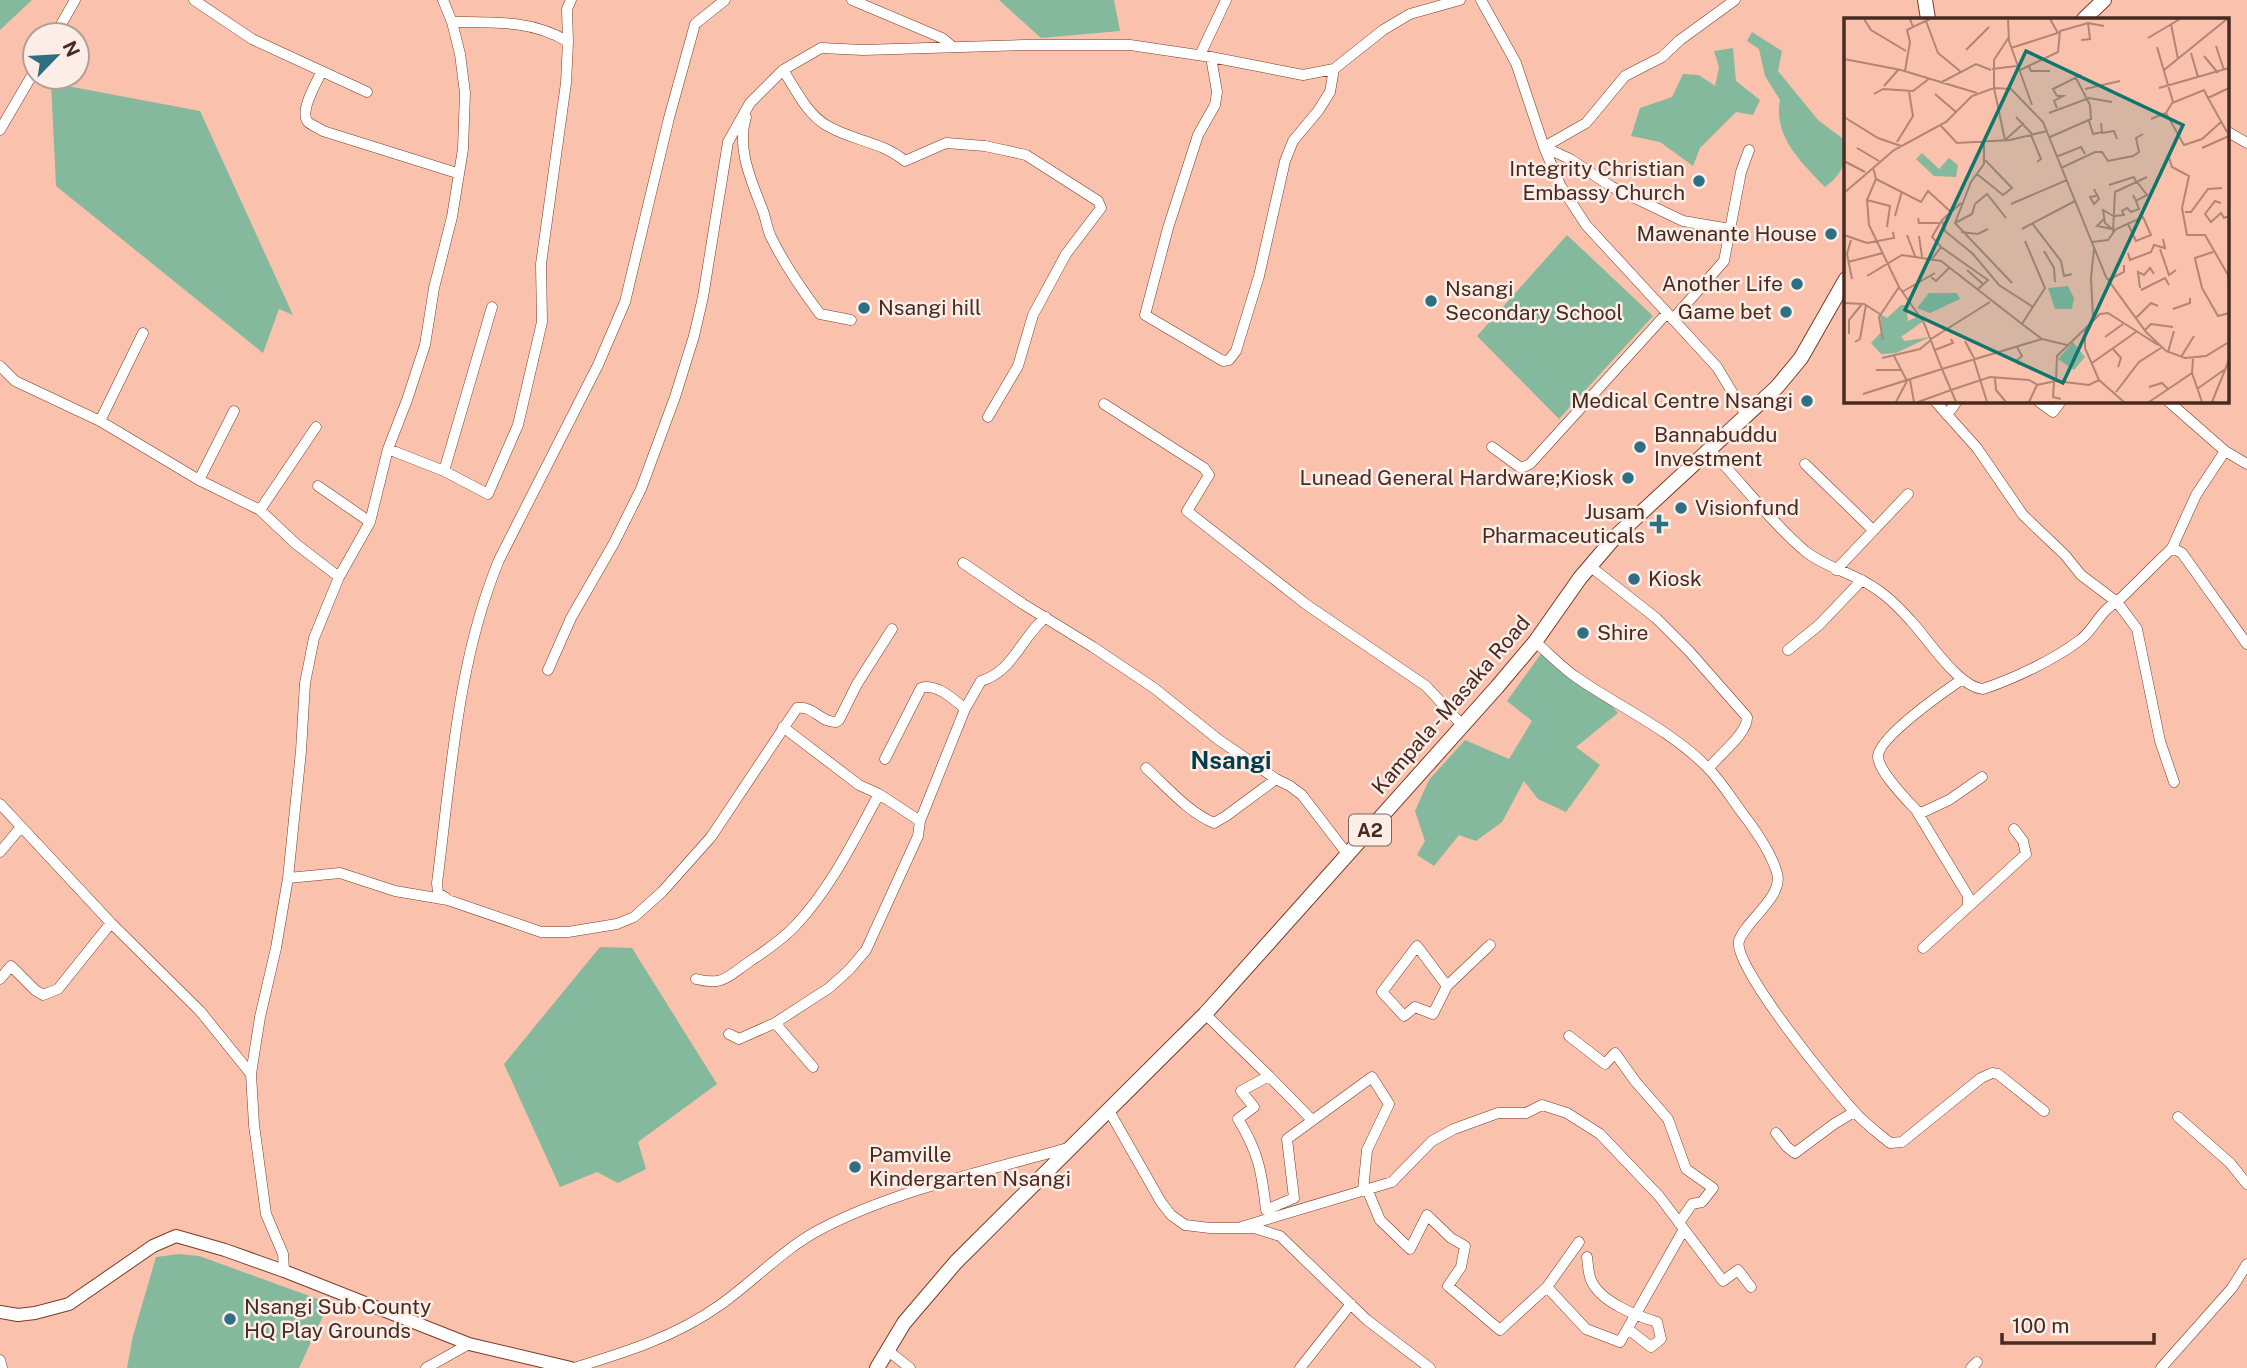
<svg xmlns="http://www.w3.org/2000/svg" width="2247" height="1368" viewBox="0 0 2247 1368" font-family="'Public Sans',sans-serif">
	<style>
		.green { fill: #85b99e }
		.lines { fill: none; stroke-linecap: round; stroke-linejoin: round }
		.minor-casing { stroke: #783c26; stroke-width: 11 }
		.tertiary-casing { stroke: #783c26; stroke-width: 14 }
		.secondary-casing { stroke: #783c26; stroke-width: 16 }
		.primary-casing { stroke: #783c26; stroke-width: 16 }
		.minor { stroke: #fff; stroke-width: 10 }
		.tertiary { stroke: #fff; stroke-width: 12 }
		.secondary { stroke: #fff; stroke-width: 14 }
		.primary { stroke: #fff; stroke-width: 14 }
		.poi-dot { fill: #2e6f83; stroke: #fcede7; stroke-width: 2.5 }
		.labels { text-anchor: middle; stroke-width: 5; stroke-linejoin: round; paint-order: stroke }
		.shield { fill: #fcede7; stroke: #7d655c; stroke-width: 2 }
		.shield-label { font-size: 19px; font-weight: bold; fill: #472b21 }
		.poi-label { font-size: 21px; fill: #472b21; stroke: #fcede7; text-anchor: start }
		.street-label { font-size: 21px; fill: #472b21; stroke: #fcede7 }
		.quarter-label { font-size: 24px; font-weight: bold; fill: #023d4c; stroke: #fcede7 }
		.inset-road { fill: none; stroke: #b28574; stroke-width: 2 }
		.view { fill: #0f766e; fill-opacity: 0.15; stroke: #0f766e; stroke-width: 3.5 }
		.inset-edge { fill: none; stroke: #472b21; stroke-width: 3.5 }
	</style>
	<rect width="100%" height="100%" fill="#fac1ac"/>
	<!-- green -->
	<path class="green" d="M0,0H32L0,30Z
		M999,0H1114L1120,31L1041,38Z
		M1752,32L1782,51L1778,71L1818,120L1846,141C1846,162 1843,174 1825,187C1801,162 1773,136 1780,100L1765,76L1759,49L1747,41Z
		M1733,48L1736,81L1760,100L1753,115L1736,112L1700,148L1693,166L1660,142L1631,136L1640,108L1672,97L1683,74L1699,75L1715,86L1719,67L1714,51Z
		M51,83L200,111L293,315L279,309L263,353L56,186Z
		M1567,235L1653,316L1559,419L1477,336Z
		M1543,651L1595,687L1618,713L1576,747L1600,765L1566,812L1538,799L1524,781L1502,822L1476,841L1459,835L1434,866L1417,855L1425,841L1415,811L1429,780L1465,740L1509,759L1532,721L1507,701Z
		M600,947L632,948L717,1084L638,1142L646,1169L618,1183L597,1172L560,1187L504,1064Z
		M179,1254L199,1256L329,1303L299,1368H127L133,1336L156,1257Z"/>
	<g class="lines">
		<!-- minor casing -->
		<g class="minor-casing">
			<path id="minor" d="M194,0L252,39L367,92
				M852,0L942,38L953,47
				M1481,0L1516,63L1544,147L1560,185L1586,225L1717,367L1746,415
				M452,22C491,22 534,20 568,42L567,9L571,0
				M55,35L75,0
				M1200,55L1226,0
				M1211,57L1217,92L1215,105L1198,135L1168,228L1145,315L1223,361L1229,360L1236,351L1259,276L1285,161L1293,141L1318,111L1330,92L1334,69
				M783,70C795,88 806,113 826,125C852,141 881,141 905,161L946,143L985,146L1026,155L1098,201L1101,208L1066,254L1033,315L1018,366L988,417
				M321,73C316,83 299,112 308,122C311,125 319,128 323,131L457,173
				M746,117C736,149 752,182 763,211C766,219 767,229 771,237C784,264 802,290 820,314L851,320
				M0,130L35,70
				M2228,132L2247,143
				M1544,147L1586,123L1625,76L1662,57L1680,40L1735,0
				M1544,147L1570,159L1612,187L1683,221L1730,229
				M1673,319L1724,261L1741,172L1749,150
				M0,366L15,381L100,421L199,480L260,510L296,544L339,577
				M1935,401L1977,448L2023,515L2065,555L2081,575L2117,602L2137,629L2160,741L2174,782
				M2038,401L2053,412L2061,401
				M2168,401L2225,451L2247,464
				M1104,404L1204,468L1209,475L1187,511L1307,605L1426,686L1462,725
				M1947,415L1957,401
				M100,421L143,333
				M1492,447L1521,468L1530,464L1667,313
				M388,449L444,471L488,494L518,425L542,322L541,264L566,83L568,42
				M1710,450C1742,483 1770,521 1805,551C1821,564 1839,569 1857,578C1879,588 1895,603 1911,621C1928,639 1958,687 1983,689C2013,679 2054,660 2080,640C2094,630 2101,609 2117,602L2172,548L2196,495L2225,451
				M1805,464L1873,530
				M444,471L492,307
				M199,480L234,411
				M318,486L370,522
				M260,510L316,427
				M2172,548L2182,553L2247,644
				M963,563L1023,604L1093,647L1154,688L1219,740L1276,779L1290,786L1302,795L1348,855
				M1591,567L1656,618L1689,651L1747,717C1748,733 1719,755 1709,768
				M1836,570L1908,494
				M1535,642C1549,653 1561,667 1576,677C1619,707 1669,729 1707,767C1721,781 1731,798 1743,814C1756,831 1771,852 1777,873C1784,897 1745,921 1739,941C1732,965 1833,1089 1854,1111C1864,1123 1878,1133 1890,1143L1902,1142L1981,1078L1992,1073L1998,1074L2044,1111
				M1788,650L1819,625L1862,580
				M548,670L571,618L614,543L641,489L675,397L694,336L703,297L728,142L750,103L783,70L821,48L863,50L1025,45H1130L1211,57L1303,75L1334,69L1383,30L1410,14L1460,0
				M1961,680C1945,691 1877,738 1878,757C1879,772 1906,799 1916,810L1921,813L1949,800L1982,777
				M783,727L859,785L879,794L920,821
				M885,759L921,688C936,683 954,699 965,709
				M1146,768C1167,787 1188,812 1214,823L1226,816L1276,779
				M0,804L111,923L200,1011L251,1074
				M1916,810L1968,896V907L1923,948
				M0,852L21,827
				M288,878L301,751L305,683L314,638L339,577L370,522L388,449L407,400L425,345L434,288L452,217L463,149L465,93L460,54L452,22L443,0
				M446,898L438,893L437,883C451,775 457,662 499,560L598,365L625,302L669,118L695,24L725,0
				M1968,907L2026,854L2023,841L2014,829
				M0,979L11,966L35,990L43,995L58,989L111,923
				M696,979C723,986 727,977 749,962C765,951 782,940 795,926C831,888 854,840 879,794
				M1447,986L1417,946L1382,992L1404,1016L1415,1007L1433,1014L1447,986L1490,945
				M1205,1014L1269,1076
				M729,1034L739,1039L775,1023
				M1569,1036L1605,1064L1615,1053L1635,1081L1668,1119L1686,1169L1713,1188L1702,1202L1692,1204L1679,1223
				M813,1067L775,1023L829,988L849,970L866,950L918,836L920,821L965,709L981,681C1014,671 1021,637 1046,617
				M1108,1109L1161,1202L1171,1215L1185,1225L1210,1228H1254L1280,1236L1367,1320L1430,1368
				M2178,1117L2230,1163L2247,1184
				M1311,1119L1269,1076L1241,1091L1254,1107L1238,1119C1258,1151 1262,1172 1266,1210L1294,1198L1287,1139L1372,1077L1389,1104L1367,1150L1363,1190
				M1776,1133L1787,1147L1795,1153L1834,1124L1854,1112
				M1367,1189L1380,1220L1410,1249L1427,1215L1451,1238L1465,1246L1461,1267L1448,1286L1500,1330L1547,1287
				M1241,1227L1392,1182L1432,1141L1454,1129L1498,1113H1526L1542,1105L1567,1113L1600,1134L1659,1196L1723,1281L1738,1270L1751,1287
				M1579,1242L1547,1287L1586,1329L1620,1342L1684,1229
				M1587,1257C1588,1264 1588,1273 1591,1280C1600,1302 1637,1316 1657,1322L1661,1339L1651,1347L1628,1329
				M284,1271L283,1254L266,1214L254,1125L251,1074L260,1017L276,948L288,878L340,873L395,891L448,900L541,932H568L617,924L634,917L662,892L711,837L797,708C813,705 821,723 836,722L839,720L857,684L892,629
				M887,1350L910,1368
				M0,1360L2,1368
				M426,1368L469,1344
				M574,1368C626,1352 675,1337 720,1305C754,1281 784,1248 821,1229C893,1191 989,1170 1068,1148
				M1300,1368L1351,1304
				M1971,1368L1977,1362
				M2161,1368L2232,1288L2247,1264"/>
		</g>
		<!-- tertiary casing -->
		<g class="tertiary-casing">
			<path id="tertiary" d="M0,1312L18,1315L35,1313L69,1304L153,1246L176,1236L225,1250L284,1271L469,1344L571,1368"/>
		</g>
		<!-- secondary casing -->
		<g class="secondary-casing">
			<path id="secondary" d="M2084,19L2104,0"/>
		</g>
		<!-- primary casing -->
		<g class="primary-casing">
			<path id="primary" d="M1925,0L1928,19
				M877,1368L904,1323L956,1262L1205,1014L1497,687L1535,642L1580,578L1615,537L1777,387L1801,358L1846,279"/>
		</g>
		<!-- minor -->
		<use href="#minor" class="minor"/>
		<!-- tertiary -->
		<use href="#tertiary" class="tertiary"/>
		<!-- secondary -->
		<use href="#secondary" class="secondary"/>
		<!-- primary -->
		<use href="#primary" class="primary"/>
	</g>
	<!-- markers -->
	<g class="poi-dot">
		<circle cx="1699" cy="181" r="7"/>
		<circle cx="1831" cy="234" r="7"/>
		<circle cx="1797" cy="284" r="7"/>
		<circle cx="1431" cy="301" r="7"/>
		<circle cx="864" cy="308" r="7"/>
		<circle cx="1786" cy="312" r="7"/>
		<circle cx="1807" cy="401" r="7"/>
		<circle cx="1640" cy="447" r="7"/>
		<circle cx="1628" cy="478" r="7"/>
		<circle cx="1681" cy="508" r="7"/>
		<path d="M1655.5 513.5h7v7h7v7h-7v7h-7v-7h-7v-7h7z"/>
		<circle cx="1634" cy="579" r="7"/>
		<circle cx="1583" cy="633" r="7"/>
		<circle cx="855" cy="1167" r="7"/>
		<circle cx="230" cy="1319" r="7"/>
	</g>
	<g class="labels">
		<!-- shield labels -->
		<rect class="shield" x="1349" y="814.5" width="42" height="31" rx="5"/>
		<g class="shield-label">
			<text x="1370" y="837">A2</text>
		</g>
		<!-- poi labels -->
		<g class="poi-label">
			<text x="1685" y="176" text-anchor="end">Integrity Christian<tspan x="1685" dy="24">Embassy Church</tspan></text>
			<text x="1817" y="241" text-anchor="end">Mawenante House</text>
			<text x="1783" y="291" text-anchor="end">Another Life</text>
			<text x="1445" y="296">Nsangi<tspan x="1445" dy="24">Secondary School</tspan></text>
			<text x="878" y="315">Nsangi hill</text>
			<text x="1772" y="319" text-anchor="end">Game bet</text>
			<text x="1793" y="408" text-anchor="end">Medical Centre Nsangi</text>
			<text x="1654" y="442">Bannabuddu<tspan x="1654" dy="24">Investment</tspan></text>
			<text x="1614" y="485" text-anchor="end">Lunead General Hardware;Kiosk</text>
			<text x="1695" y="515">Visionfund</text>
			<text x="1645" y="519" text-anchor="end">Jusam<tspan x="1645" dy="24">Pharmaceuticals</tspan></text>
			<text x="1648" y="586">Kiosk</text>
			<text x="1597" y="640">Shire</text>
			<text x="869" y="1162">Pamville<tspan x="869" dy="24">Kindergarten Nsangi</tspan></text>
			<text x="244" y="1314">Nsangi Sub County<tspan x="244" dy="24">HQ Play Grounds</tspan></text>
		</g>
		<!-- street labels -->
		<g class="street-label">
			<text transform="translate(1451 705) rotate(-49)" y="7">Kampala - Masaka Road</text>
		</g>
		<!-- quarter labels -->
		<g class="quarter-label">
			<text x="1231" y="769">Nsangi</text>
		</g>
	</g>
	<!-- overview -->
	<g transform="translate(1844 18)">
		<rect width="385" height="385" fill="#fac1ac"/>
		<path d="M78,135L95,151L105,140L114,147L112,159L90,158L72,141ZM224,268L230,280L228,291H211L204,270ZM85,275H113L116,281L86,295L73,290ZM57,287H62L64,303L74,298L78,304L57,319L61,323L86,319L52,335L37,336L27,325L38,313L36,296L43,300ZM229,324L241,339L230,352L214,341Z" fill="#85b99e"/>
		<path class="inset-road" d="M20,1L27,12L62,33M66,1L69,9L86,1M164,1L165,23L188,87M82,3L94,35L116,53M327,6L334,41M304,20L336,1M237,22L246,21L244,5M372,28L380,52M313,29L329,84M167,30L214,15L206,1M122,32L145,9M347,35L354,59M360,38L374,55M0,41L57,52L133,75M185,48L187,53H206M148,51L173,48M176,52L214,34L216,13L244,5L260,8M320,52L383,1M61,53L66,24L63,12L69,9M98,64L132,46L147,52M40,68L55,51M150,70L161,122L180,105M150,70V42L165,19M315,70L385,50M241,71L276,63M30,76L39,71L69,73L86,60M91,76L112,94M213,78L209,71L237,57M213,78H219L210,83L213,90M205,95L245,80L268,84M322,95L340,127L358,121L377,104M0,99L34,120L57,128M172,99L188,116M307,101L322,95L328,85L360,72L364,80M245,103L249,116L258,114L257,105M97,108L113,125L166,122L203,113M383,114L364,80L385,70M257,115L270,113L273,121M187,117L197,141L193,144M206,119L247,101L246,87L232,60M140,122V146L127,164L111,205L168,265M53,124L69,98L65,74M13,130L35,143M358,130L385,118M324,137L328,149L345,158L338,190L343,217H361L384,257L385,270M212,139L237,129L241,136M0,143L21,154M29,149L32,161L23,182L25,207L55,269L80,305L98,351L198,321M217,150L251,134H258L264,143L289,138L295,134L292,120L299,116M133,156L159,177L168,170L141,142M32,161L77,184L84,173L107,194M265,167L290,159L292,164M250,171L255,181L250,186L246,179L252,178M0,175L50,132L102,104L128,78L150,70L167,71L199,104L262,259L302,314L322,333L341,340L362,338L385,324M289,177L292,183L303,177L293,164M23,182L46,188L43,209M117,185L98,202L101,213L129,236L155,267L189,289M377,185L371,183L361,196L367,204L377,195L380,200L385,198M167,186L223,162M341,194H347L364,171L378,170M51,198L58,173M271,198L280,197L278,193L283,190L287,194L295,191L292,183M74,200L75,205H96M260,201L253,208L268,211L261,205L259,192L271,199M111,205L128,196L131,186L143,176L162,200M188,205L217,243L220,258L228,256M178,211L231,183M117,214L134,216L144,211M269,214L271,174L303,159M0,217L23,225L50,220L49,214M63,217L71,238M75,218L78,239M7,222L3,236L8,261M181,223L201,270L178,306L198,321L223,327M248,224L264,222L272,211L299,199L307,217L292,223L284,206M97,229L144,262L134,271M316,231L325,257L332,252M200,233L210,250L211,264M369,234L351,240L352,245L358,270L374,298L385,295M284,235L286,242L307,234L310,227L321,230L319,221M88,241L97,229L88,219L98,202M4,244L39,235M123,252L139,266M23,258L58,237L97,243L178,306M87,259L92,263L106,249M264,262L280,254V247M296,270L294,254L300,257L306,250L310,256M297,272L321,260L325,267M58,274L91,255M0,285L20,286L36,296M329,291L346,285V280M249,299L247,260L250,231M292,300L307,285L314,288M241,311V330L255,362M301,312L307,306L329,309M5,316V302L18,286M261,319L279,306M87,321L146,284M39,322L35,299L55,269M121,323L131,342M11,324L16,321L22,287M173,329L178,338L173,342L175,347M269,331L277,340L274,349M91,332L109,325L107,321M324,334L330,313M50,338L63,363L52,384M337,339L350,318M38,340L76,331L87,322M130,342L143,384M248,345L292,314M32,352H57M348,355L358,384M151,360L152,372L162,384M66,362L70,384M212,363L245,367L255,362L280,384M210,364L209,379L217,381M305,369L318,365L324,371M353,371L380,352M272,374L295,344L317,330M19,376L98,351L107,372L146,359L185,362L194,367M74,384L107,372L112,384M185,384L193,367L212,363L213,338L256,296L264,295L314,327M305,384L348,355L349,341M368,384L385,342"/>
		<path class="view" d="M182,33L339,107L219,365L61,292Z"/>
		<rect width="385" height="385" class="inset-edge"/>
	</g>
	<!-- north arrow -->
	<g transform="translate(56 56) rotate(65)"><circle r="33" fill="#fcede7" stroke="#b49f98" stroke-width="2"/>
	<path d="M0-5L12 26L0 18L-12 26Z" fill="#2e6f83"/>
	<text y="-10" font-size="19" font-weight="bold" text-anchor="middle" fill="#472b21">N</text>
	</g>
	<!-- scale -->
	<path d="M2002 1333v10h152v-10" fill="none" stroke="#472b21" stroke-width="3.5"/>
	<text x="2012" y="1333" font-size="21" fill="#472b21" stroke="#fcede7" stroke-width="5" paint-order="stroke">100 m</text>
</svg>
